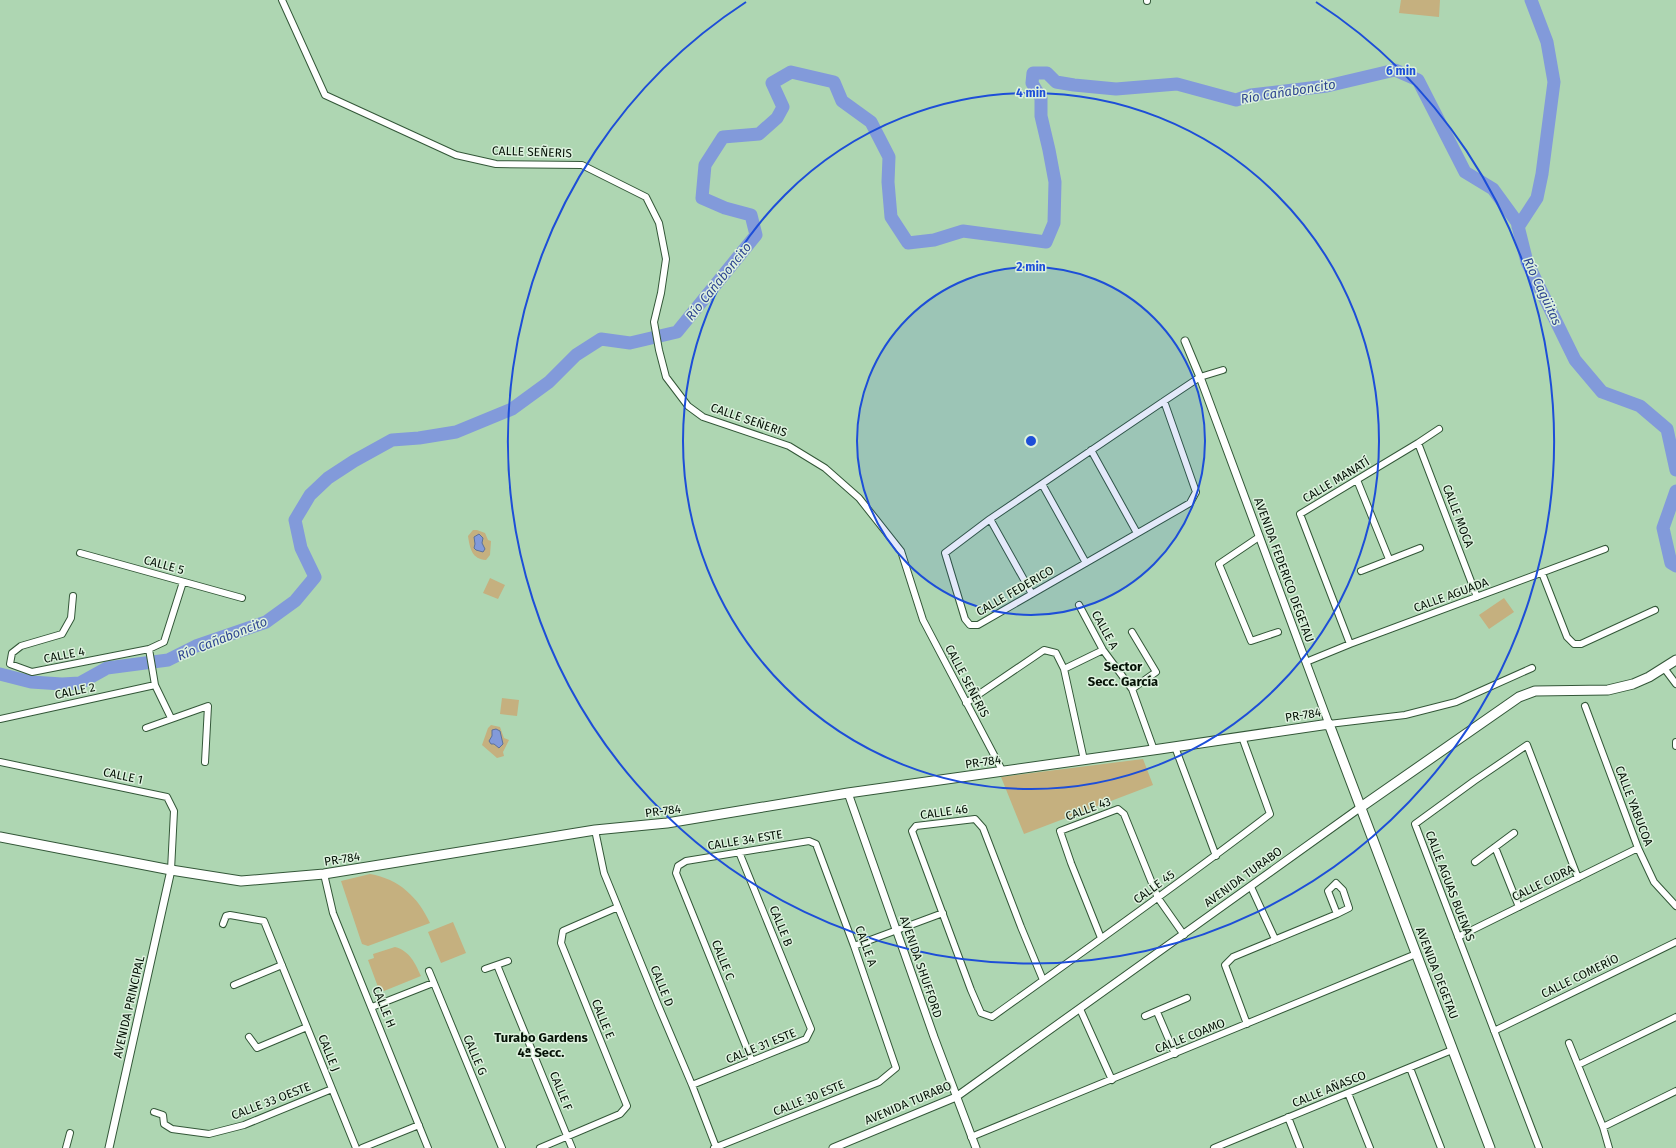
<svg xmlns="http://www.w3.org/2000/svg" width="1676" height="1148" viewBox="0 0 1676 1148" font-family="'Fira Sans',sans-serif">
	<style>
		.green { fill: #c5b07f }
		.water { fill: #829ada; stroke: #5c719a }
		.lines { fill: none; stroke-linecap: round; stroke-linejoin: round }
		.river { stroke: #829ada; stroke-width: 13 }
		.minor-casing { stroke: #335738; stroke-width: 8 }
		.tertiary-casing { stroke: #335738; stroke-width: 9 }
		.primary-casing { stroke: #335738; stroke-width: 11 }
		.minor { stroke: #fff; stroke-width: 6 }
		.tertiary { stroke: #fff; stroke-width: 7 }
		.primary { stroke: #fff; stroke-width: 9 }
		.ring { fill: none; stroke: #1d4ed8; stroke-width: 2 }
		.labels { text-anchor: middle; stroke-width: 3; stroke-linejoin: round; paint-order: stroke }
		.street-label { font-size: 12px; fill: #041105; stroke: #ddf1de }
		.water-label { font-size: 13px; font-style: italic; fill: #2e4591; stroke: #ddf1de }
		.neighbourhood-label { font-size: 13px; font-weight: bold; fill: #041105; stroke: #ddf1de }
		.centre { fill: #1d4ed8; stroke: #ddf1de; stroke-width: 2 }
		.ring-label { font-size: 12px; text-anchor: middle; font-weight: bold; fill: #1d4ed8; stroke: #ddf1de; stroke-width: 3; stroke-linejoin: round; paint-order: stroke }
	</style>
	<rect width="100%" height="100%" fill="#aed6b2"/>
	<!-- green -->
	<path class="green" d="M1401,0H1440L1439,17L1399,13Z
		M473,530H477L485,533L488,540L491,541L490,555L486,560C472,559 470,549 468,536Z
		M490,578L505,585L498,599L483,593Z
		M1504,598L1514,612L1489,629L1479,615Z
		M502,698L519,700L517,716L500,714Z
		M491,725L500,727L504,738L509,740L503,752L504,756L497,758L482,745L488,728Z
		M1143,759L1153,785L1024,834L1001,777Z
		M370,874C399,879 418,897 430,923L368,946L362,944L341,881Z
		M453,922L466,953L441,963L428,932Z
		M395,947C410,951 415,963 421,976L384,991L378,987L368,960L374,958L373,954Z"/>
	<!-- water -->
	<path class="water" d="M479,534L483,538L482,543L485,549L483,552L476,550L474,548L475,544L474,537Z
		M496,729L500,731L503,744L499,748L494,744H491L489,741L492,736V730Z"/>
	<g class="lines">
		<!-- river -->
		<path class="river" d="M1518,227L1537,198L1542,174L1554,82L1547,42L1531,0
			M1676,491L1663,528L1671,563L1676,566
			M0,674L31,682L62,684L80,683L107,668L168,660L196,646L266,622L295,601L315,577L301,548L295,520L310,495L328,478L354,461L392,440L419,438L456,432L512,409L549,382L576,355L601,339L630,343L677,332L756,235L751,215L725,208L702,198L705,165L723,137L759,134L777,118L783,107L772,83L791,72L834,82L842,101L871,122L889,157L888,182L891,217L908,243L934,240L963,231L1046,242L1054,223L1055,182L1049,150L1041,116V98L1032,83L1033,73H1047L1056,82L1074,85L1116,89L1177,84L1236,100L1251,95L1327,86L1395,70L1418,80L1465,172L1493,189L1517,222L1527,262L1575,360L1602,392L1640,406L1667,429L1676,470"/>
		<!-- minor casing -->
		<g class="minor-casing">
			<path id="minor" d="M282,0L325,95L456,155L496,164L582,165L646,197L659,223L666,259L661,293L654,322L659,350L666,377L688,406L703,417L789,446L825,468L859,498L901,551L923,620L1003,772
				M1147,0V1
				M1164,401L1196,492L1190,503L978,625H970L965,619L945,553L990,519L1164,401L1200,377L1223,370
				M1418,443L1477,597
				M1091,450L1137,533
				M1357,480L1389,559
				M1042,484L1086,563
				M990,519L1032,594
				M1259,537L1219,564L1251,641L1278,632
				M80,553L242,598
				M1361,571L1420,548
				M1542,573L1567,637L1574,644H1581L1655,610
				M73,596L71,618L62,634L21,646L12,653L10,664L32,672L149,649L164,642L183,582
				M1079,605L1103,650L1132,689L1154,750
				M1350,644L1300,514L1418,443L1439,429
				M149,649L155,685L171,718
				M1306,662L1350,644L1605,549
				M1664,668L1676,684
				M1064,669L1103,650
				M1132,689L1156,672L1132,632
				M966,703L1044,650L1056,653L1064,669L1084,760
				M1585,706L1638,848L1654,882L1676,906
				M0,719L155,685
				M1329,724L1405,715L1456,702L1532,668
				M146,728L208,706L205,762
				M1676,742V746
				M1175,747L1216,856
				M0,762L167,797L174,811L171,870
				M595,830L604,873L658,1005L692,1085L716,1147
				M1495,847L1519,907
				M1475,862L1514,833
				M324,874L333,913L428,1148
				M1336,883L1343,890L1349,908L1337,914L1328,891Z
				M1251,887L1275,939
				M223,924L226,916L230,915L264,921L356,1148
				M1458,937L1638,848
				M1101,938L1071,863L1060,831L1118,809L1124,814L1158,898L1184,935
				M854,946L943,913
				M497,965L572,1148
				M485,969L508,961
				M429,971L502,1148
				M1043,980L1021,927L983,828L975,819L916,826L912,831L971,990L981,1013L992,1017C1085,950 1179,884 1270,814L1242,737
				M234,985L282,965
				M372,1007L433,983
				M1080,1009L1112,1080
				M1157,1012L1175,1054
				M1145,1016L1187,998
				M1247,1024L1225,965L1233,957L1337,914
				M1494,1031L1676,942
				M249,1037L257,1048L307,1027
				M1569,1043L1603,1127L1609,1148
				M1578,1065L1676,1017
				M1410,1068L1441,1148
				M692,1085L806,1039L811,1029L739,852
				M1348,1093L1370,1148
				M154,1112L163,1115L164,1124L172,1129L209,1134L244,1125L332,1089
				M1288,1117L1300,1148
				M1603,1127L1676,1091
				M971,1137L1416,954
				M66,1148L70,1133
				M362,1148L419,1125
				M540,1148L620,1114L627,1106L561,943L563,931L618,907
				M714,1148L879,1082L896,1068L854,946L816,844L809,841L686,861L678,866L676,873L752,1061
				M1214,1148L1452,1050
				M1539,1148L1415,824L1474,781L1527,745L1578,878"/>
		</g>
		<!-- tertiary casing -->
		<g class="tertiary-casing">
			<path id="tertiary" d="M1185,341L1200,377L1329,724
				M848,793L934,1037L976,1148
				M109,1148L171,870
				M833,1148L956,1097L1361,807"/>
		</g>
		<!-- primary casing -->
		<g class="primary-casing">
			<path id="primary" d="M1361,807L1519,697L1535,691L1608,690L1633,684L1649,677L1676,660
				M0,837L171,870L241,881L324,874L595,830L667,823L848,793L1160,749L1329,724L1490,1148"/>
		</g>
		<!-- minor -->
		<use href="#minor" class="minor"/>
		<!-- tertiary -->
		<use href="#tertiary" class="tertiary"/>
		<!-- primary -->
		<use href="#primary" class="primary"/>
	</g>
	<!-- distance rings -->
	<circle cx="1031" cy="441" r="174" fill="#1d4ed8" fill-opacity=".12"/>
	<g class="ring">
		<circle cx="1031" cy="441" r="174"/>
		<circle cx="1031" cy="441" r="348"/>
		<path d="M1316 2A523 523 0 1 1 746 2"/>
	</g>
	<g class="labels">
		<!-- street labels -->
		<g class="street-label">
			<text transform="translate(532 152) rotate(2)" y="4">CALLE SEÑERIS</text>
			<text transform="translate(749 420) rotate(19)" y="4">CALLE SEÑERIS</text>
			<text transform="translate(1336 480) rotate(-31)" y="4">CALLE MANATÍ</text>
			<text transform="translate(1458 516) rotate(69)" y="4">CALLE MOCA</text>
			<text transform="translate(164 565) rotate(15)" y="4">CALLE 5</text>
			<text transform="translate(1284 570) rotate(70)" y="4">AVENIDA FEDERICO DEGETAU</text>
			<text transform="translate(1015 591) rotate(-30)" y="4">CALLE FEDERICO</text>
			<text transform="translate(1451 595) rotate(-20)" y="4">CALLE AGUADA</text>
			<text transform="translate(1105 630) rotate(61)" y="4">CALLE A</text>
			<text transform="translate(64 655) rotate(-11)" y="4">CALLE 4</text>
			<text transform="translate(967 681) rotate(62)" y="4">CALLE SEÑERIS</text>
			<text transform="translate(75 691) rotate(-12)" y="4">CALLE 2</text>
			<text transform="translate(1303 715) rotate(-9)" y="4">PR-784</text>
			<text transform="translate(983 762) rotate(-8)" y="4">PR-784</text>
			<text transform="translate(123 776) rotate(12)" y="4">CALLE 1</text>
			<text transform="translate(1634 806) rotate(69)" y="4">CALLE YABUCOA</text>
			<text transform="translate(1088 809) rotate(-20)" y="4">CALLE 43</text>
			<text transform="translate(663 811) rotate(-7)" y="4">PR-784</text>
			<text transform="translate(944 812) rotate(-8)" y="4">CALLE 46</text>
			<text transform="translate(745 840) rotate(-9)" y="4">CALLE 34 ESTE</text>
			<text transform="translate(342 859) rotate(-9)" y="4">PR-784</text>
			<text transform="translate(1243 877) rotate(-36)" y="4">AVENIDA TURABO</text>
			<text transform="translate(1543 883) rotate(-26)" y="4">CALLE CIDRA</text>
			<text transform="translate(1450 886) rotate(69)" y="4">CALLE AGUAS BUENAS</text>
			<text transform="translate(1154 887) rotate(-36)" y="4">CALLE 45</text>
			<text transform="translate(781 926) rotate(68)" y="4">CALLE B</text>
			<text transform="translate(866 946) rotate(70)" y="4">CALLE A</text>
			<text transform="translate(723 960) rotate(68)" y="4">CALLE C</text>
			<text transform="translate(921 967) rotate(71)" y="4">AVENIDA SHUFFORD</text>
			<text transform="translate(1437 973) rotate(69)" y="4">AVENIDA DEGETAU</text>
			<text transform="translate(1580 976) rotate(-26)" y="4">CALLE COMERÍO</text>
			<text transform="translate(662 986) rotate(68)" y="4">CALLE D</text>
			<text transform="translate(129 1007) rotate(-77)" y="4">AVENIDA PRINCIPAL</text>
			<text transform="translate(384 1007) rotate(68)" y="4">CALLE H</text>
			<text transform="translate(603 1019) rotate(68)" y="4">CALLE E</text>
			<text transform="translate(1190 1036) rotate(-22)" y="4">CALLE COAMO</text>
			<text transform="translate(761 1046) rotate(-22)" y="4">CALLE 31 ESTE</text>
			<text transform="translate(329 1053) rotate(68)" y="4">CALLE J</text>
			<text transform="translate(475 1055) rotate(67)" y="4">CALLE G</text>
			<text transform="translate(1329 1089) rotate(-22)" y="4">CALLE AÑASCO</text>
			<text transform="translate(561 1091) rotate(68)" y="4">CALLE F</text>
			<text transform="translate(809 1098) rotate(-22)" y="4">CALLE 30 ESTE</text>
			<text transform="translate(271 1101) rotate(-21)" y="4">CALLE 33 OESTE</text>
			<text transform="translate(908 1103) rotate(-23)" y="4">AVENIDA TURABO</text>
		</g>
		<!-- water labels -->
		<g class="water-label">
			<text transform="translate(1288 91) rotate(-9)" y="5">Río Cañaboncito</text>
			<text transform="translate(718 281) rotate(-51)" y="5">Río Cañaboncito</text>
			<text transform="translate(1543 291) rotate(65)" y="5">Río Cagüitas</text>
			<text transform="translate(222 638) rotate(-22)" y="5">Río Cañaboncito</text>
		</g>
		<!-- neighbourhood labels -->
		<g class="neighbourhood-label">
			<text x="1123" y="671">Sector<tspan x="1123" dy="15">Secc. García</tspan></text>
			<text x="541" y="1042">Turabo Gardens<tspan x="541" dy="15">4ª Secc.</tspan></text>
		</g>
	</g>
	<circle cx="1031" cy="441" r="6" class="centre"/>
	<g class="ring-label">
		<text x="1401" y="75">6 min</text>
		<text x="1031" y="97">4 min</text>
		<text x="1031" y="271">2 min</text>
	</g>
</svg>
